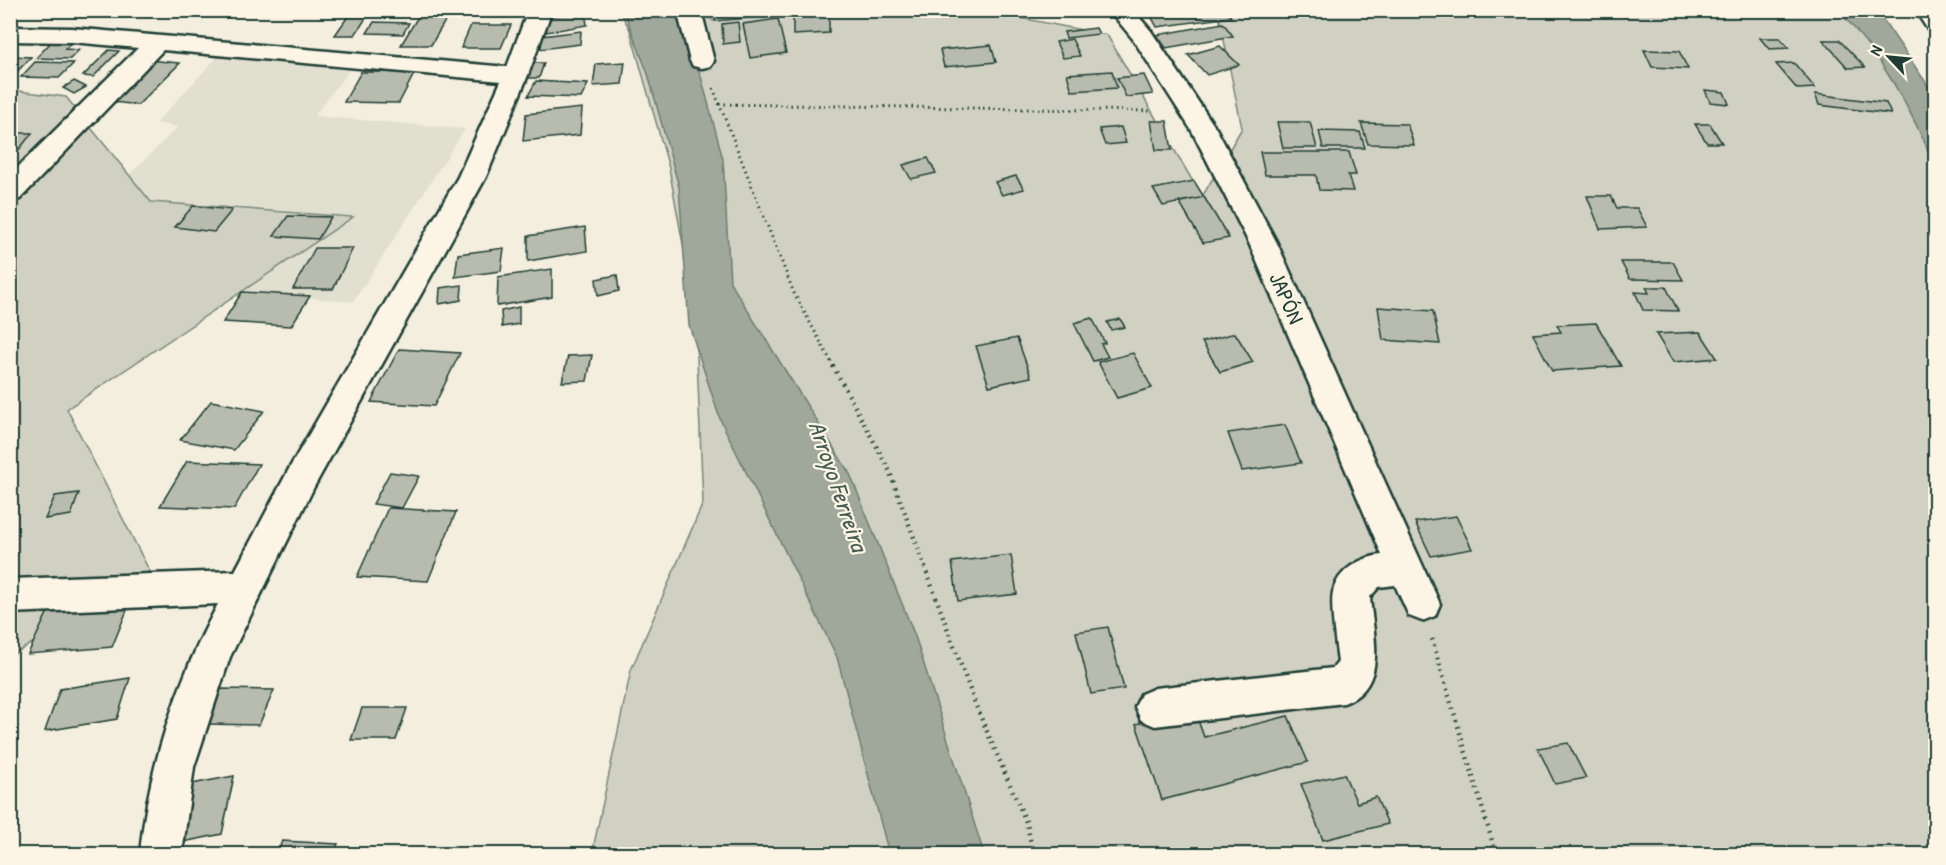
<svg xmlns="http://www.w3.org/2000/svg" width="1946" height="865" viewBox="0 0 1946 865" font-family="'Patrick Hand',sans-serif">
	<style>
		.built { fill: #e1dfd0 }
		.green { fill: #d0d1c2; stroke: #78877b; stroke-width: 1.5 }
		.water { fill: #a0a89b; stroke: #6c7d72; stroke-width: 1.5 }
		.building { fill: #b8bcae; stroke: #1f3d34; stroke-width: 1.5 }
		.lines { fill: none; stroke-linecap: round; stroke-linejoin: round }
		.minor-casing { stroke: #1f3d34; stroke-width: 5 }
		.path-far1 { stroke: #1f3d34; stroke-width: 3; stroke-dasharray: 1.5 4; stroke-linecap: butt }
		.path { stroke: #1f3d34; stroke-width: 4.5; stroke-dasharray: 1.5 5; stroke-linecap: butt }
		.minor { fill: #fcf5e5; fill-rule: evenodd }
		.labels { text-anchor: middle; stroke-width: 4.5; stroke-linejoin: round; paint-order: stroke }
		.street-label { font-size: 22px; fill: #1f3d34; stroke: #fcf5e5 }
		.water-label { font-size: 24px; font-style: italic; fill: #465d53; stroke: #fcf5e5 }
	</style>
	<rect width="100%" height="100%" fill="#f3eede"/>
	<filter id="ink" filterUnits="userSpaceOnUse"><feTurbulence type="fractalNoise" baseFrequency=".0167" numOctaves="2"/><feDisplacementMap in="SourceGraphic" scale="12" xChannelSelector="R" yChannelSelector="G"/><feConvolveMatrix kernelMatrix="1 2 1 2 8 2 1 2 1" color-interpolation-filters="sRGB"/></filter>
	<g filter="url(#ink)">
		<!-- built -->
		<path class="built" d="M219,55L353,65L314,116L465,129L353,302L125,280L128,176L178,127L156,123Z"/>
		<!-- green -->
		<path class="green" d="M810,10L985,11L1107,35L1202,197L1242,128L1218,11H1866L1935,112V854H592L631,670L703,503L695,310L669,168L630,30L620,11H703L713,21Z
			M11,90L66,97L151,202L353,217L67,409L150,572L11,656Z"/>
		<!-- water -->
		<path class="water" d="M624,11H679L702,80L723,159L730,282L850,474L915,636L984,854H889L837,657L720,419L689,325L679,187L648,74Z
			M1839,11H1872L1884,21L1933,93L1936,96L1935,166C1910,107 1883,58 1839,11Z"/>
		<!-- building -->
		<path class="building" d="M54,10H112L110,13L51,15Z
			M714,10H759V17L715,21Z
			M1174,10H1226L1231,17L1157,27L1150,14Z
			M585,11L587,25L547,32L545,17Z
			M829,11V33L793,35V13Z
			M349,15H368L355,35H335Z
			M419,15L448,16L431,45H401Z
			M778,19L786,53L750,58L743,24Z
			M374,22L409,23L403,34L367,33Z
			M738,22L740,42L723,44L722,24Z
			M1223,23L1233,36L1166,48L1157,35Z
			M471,25H511L501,48H461Z
			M1096,28L1099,34L1066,38L1064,32Z
			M581,31L580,44L541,49L542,36Z
			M55,38L75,39L65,49L79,50L70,59L36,58Z
			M1760,38H1780L1789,48L1769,49Z
			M1072,39L1080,56L1063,58L1056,42Z
			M1823,40H1839L1865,67L1848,68Z
			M991,45L996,62L944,67L940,50Z
			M1220,46L1239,65L1207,75L1188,55Z
			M109,50L119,51L93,77L83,76Z
			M1644,50L1679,51L1688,69L1652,67Z
			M10,56L31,57L12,77H10Z
			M148,60L180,63L138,105L105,101Z
			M35,62L74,63L59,78L21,77Z
			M625,62L622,84L593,86L596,64Z
			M529,63H544L539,78H523Z
			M1794,63L1815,88L1797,89L1776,64Z
			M1112,71L1117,88L1072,91L1067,74Z
			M361,72H415L399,103L344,102Z
			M1144,75L1153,94L1126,97L1117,78Z
			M74,81L86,87L74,94L63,88Z
			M536,81L588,84L581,98L528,96Z
			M1705,90L1724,92L1729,104L1710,102Z
			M1815,94L1886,103L1891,114L1819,105Z
			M582,108L580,135L523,141L526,114Z
			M1151,121H1167L1172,150H1156Z
			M1277,122H1310L1317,148H1283Z
			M1361,123L1407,124L1414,145L1368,144Z
			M1695,124H1710L1722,143H1707Z
			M1121,127L1126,143L1105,145L1099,129Z
			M1319,131L1360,132L1365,148H1323Z
			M10,133H32L14,156H10Z
			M1260,152H1349L1356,175H1348L1353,191L1319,190L1316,175H1265Z
			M928,158L936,173L911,179L903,165Z
			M1016,176L1024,189L1002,195L995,182Z
			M1194,181L1204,197L1163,206L1153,189Z
			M1587,196H1611L1617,208H1637L1647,227L1600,229Z
			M1204,197L1229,238L1203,243L1179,202Z
			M193,206L232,210L214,232L175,227Z
			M288,216L331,217L318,239L274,236Z
			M585,227L587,251L528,261V236Z
			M315,248H353L333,289H293Z
			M504,248L501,271L455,277L458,254Z
			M1621,262H1673L1683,280L1630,279Z
			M552,269V297L497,306L498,277Z
			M617,275L619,291L598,296L596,279Z
			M462,285L461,300L439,304L440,288Z
			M1646,287H1666L1678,311L1643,310L1635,292L1649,293Z
			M242,292L310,296L291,326L223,322Z
			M519,307V324L502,327L501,311Z
			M1378,307L1433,311L1440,344L1383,340Z
			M1092,318L1105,343L1101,344L1108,357L1093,361L1074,323Z
			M1120,319L1125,327L1111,330L1107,322Z
			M1596,323L1621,366L1552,371L1533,334L1561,332L1557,325Z
			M1700,332L1717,358L1673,362L1656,334Z
			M1235,333L1253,362L1220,372L1202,342Z
			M1017,338L1031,377L989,386L976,346Z
			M399,349L460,353L434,406L371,402Z
			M1133,353L1152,388L1117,398L1098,362Z
			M592,355L587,381L562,382L568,356Z
			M211,401L264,411L234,450L180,440Z
			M1285,425L1301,463L1242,471L1228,433Z
			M187,461L259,464L234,509L160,506Z
			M390,472L419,476L402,508L373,504Z
			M79,493L71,515L45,519L55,496Z
			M388,508L456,512L428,581L357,577Z
			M1456,516L1472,549L1431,556L1415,522Z
			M1011,555L1017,594L958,601L952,562Z
			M134,593L112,647L28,654L54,599Z
			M1108,627L1124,689L1091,694L1076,632Z
			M130,678L117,719L45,731L60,689Z
			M221,689L274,690L259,725L206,724Z
			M362,708H407L396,740H351Z
			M1194,709L1204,737L1288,716L1308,762L1162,800L1136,724Z
			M1568,743L1586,778L1555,784L1538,748Z
			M1344,774L1357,803L1376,797L1388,824L1323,840L1301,784Z
			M234,776L222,834L178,843L192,784Z
			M282,841L338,844L334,854H277Z"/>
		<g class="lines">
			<!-- minor casing -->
			<g class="minor-casing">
				<path id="minor" d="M528,10H552L528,75L486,177L314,487L230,657L194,767L182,854H140C148,768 177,681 218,604L10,613V579L235,571L290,467L458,177L501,81L163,50L20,199L10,201V175L138,48L72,42L10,41V27L72,28L507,67Z
					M677,10H701L714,61L711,66L702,68L693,66L690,61Z
					M1109,10H1133L1151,31L1217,130L1277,243L1440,604L1435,616L1422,621L1409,616L1395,585L1379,587L1370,597C1373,635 1389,686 1344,703L1155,726L1141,720L1135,707L1141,694L1155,688L1333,668L1338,662C1336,646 1330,605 1333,592C1338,569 1362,557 1382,555L1249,243L1192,131L1133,39Z
					M1915,10H1936V32L1928,30Z"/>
			</g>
			<!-- path-far1 -->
			<path class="path-far1" d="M713,88L794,293L834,367
				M719,104L1152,111"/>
			<!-- path -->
			<path class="path" d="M833,366L889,470L976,706L1027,824L1033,854
				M1432,639L1496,854"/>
			<!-- minor -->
			<use href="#minor" class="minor"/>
		</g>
	</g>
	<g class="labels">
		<!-- street labels -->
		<g class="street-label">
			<text transform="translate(1287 298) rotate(66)" y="8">JAPÓN</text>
		</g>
		<!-- water labels -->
		<g class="water-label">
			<text transform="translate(838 486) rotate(71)" y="8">Arroyo Ferreira</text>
		</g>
	</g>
	<!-- margin -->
	<rect width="1946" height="865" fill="none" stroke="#fcf5e5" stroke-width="36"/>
	<rect x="18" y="18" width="1910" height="829" fill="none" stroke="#1f3d34" stroke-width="2" filter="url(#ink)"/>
	<!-- north arrow -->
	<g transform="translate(1889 57) rotate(296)" stroke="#fcf5e5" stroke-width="4.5" paint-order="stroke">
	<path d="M0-4.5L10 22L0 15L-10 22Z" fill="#1f3d34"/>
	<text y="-9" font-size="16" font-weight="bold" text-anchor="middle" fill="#1f3d34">N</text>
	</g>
</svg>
